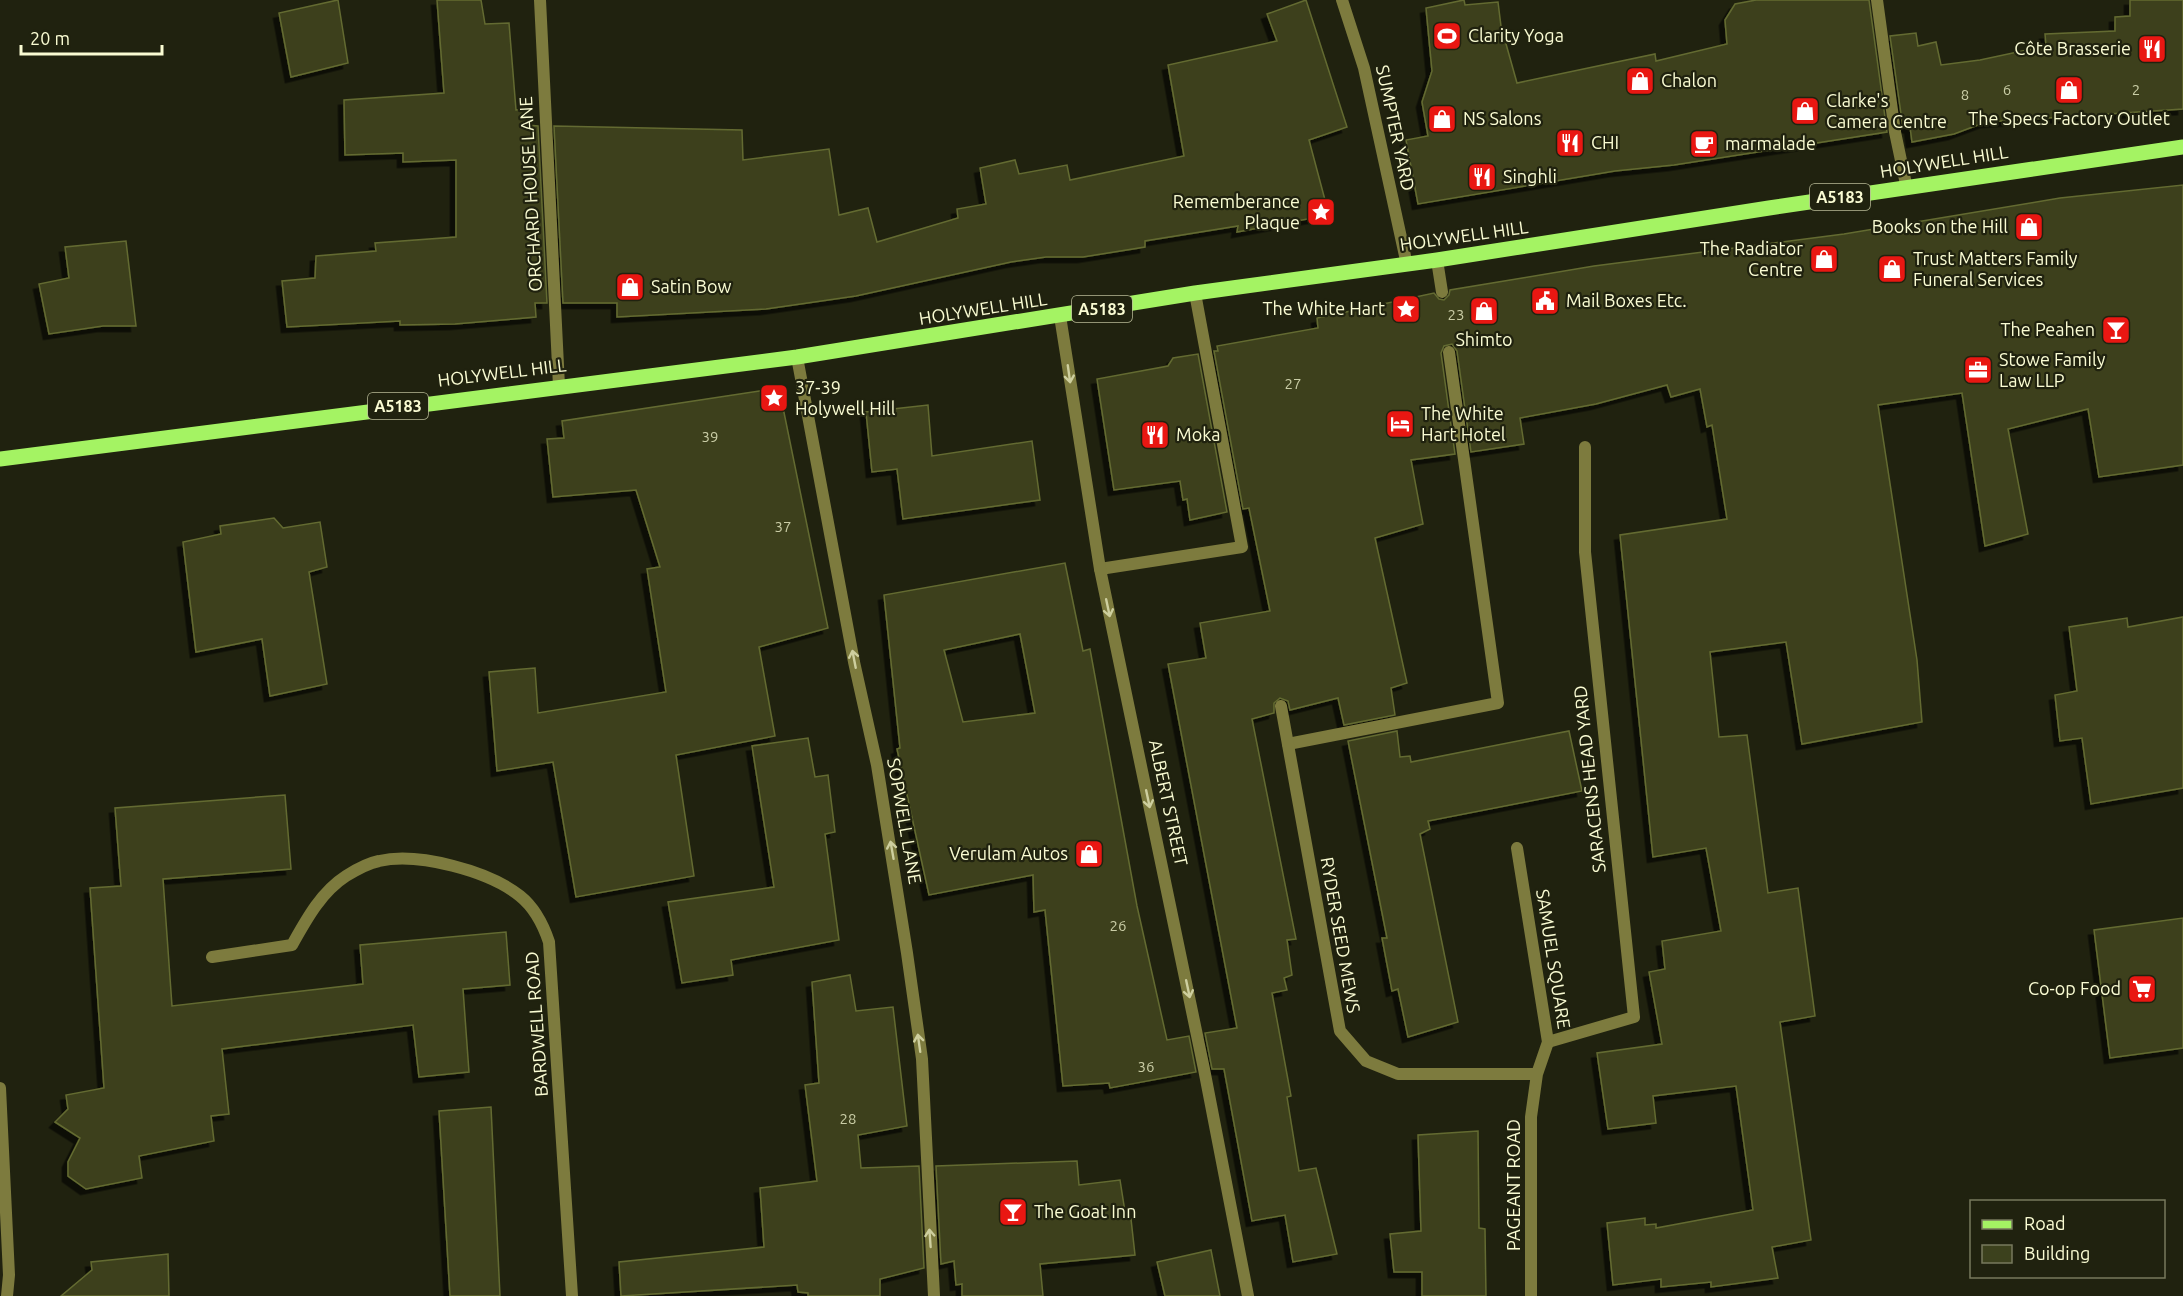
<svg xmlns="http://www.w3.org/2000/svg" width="2183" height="1296" viewBox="0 0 2183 1296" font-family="Ubuntu,sans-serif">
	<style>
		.building { fill: #3c411d; stroke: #646b31; stroke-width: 1.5; fill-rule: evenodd; filter: url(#shadow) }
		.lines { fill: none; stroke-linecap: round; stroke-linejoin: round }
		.service { stroke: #7d7b3e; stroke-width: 12 }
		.minor { stroke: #7d7b3e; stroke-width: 12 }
		.primary { stroke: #a4f363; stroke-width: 15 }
		.oneway { stroke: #cecf9f }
		.labels { text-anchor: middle; stroke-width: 4.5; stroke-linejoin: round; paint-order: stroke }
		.number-label { font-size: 15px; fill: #cacda6 }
		.shield { fill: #20220f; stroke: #b9bb98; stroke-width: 1.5 }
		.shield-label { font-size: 16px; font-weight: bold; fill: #fafcd3 }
		.poi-label { font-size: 18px; fill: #fafcd3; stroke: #20220f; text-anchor: start }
		.street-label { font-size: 18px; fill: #fafcd3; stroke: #20220f }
	</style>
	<defs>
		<filter id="shadow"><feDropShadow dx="-5.5" dy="5.5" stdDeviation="0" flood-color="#0009"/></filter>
	</defs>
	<rect width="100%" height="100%" fill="#20220f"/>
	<!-- building -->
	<path class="building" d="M338,0L348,63L291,77L279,13Z
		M437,0H481L485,24L509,23L516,110L526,109L527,125L538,126L547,303H535L536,317L455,324L400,325V321L287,327L282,281L315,278L316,256L376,251L375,243L456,237V160L403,162V153L345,155L344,100L444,93Z
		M1306,0L1347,127L1309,140L1329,215L1237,232L1238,226L1145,241V247L1083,257H1046L1011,262L856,296L766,309L617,317V303H563L554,126L742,130L743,160L829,149L839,215L868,208L877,242L958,218L957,209L986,204L980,168L1015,160L1019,174L1067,165L1070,180L1184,156L1168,65L1277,41L1267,14Z
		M1464,0L1465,5L1498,2L1501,26L1517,83L1655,54L1656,61L1727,44L1725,20L1735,4L1756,0H1869L1887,132L1674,165L1615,171L1418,204L1406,140L1428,136L1422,102L1432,71L1426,8Z
		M2130,0H2183V109L1986,122L1954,134L1912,142L1910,127L1903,128L1890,36L1916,33L1918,46L1936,42L1941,65L1980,60L2046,46L2045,34L2115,31V17L2130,16Z
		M2183,185V465L2099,477L2088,409L2008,429L2028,534L1985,546L1962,393L1878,405L1917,660L1922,722L1802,744L1786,642L1710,652L1719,737L1747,735L1768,893L1798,888L1815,1016L1780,1022L1811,1240L1772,1247L1778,1278L1711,1287V1282L1661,1287V1279L1613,1285L1607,1223L1645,1218V1225L1656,1224V1228L1753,1210L1736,1086L1653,1096L1656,1123L1608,1129L1597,1053L1662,1044L1649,972L1665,969L1662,941L1721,931L1706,848L1653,857L1620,535L1727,519L1712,425L1707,427L1700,389L1671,397L1667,385L1596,404L1520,418L1524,444L1471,452L1457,351L1452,344L1444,346L1441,353L1455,454L1411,460L1423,524L1375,538L1407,683L1391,688L1395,715L1344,725L1338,698L1290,710L1288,701L1280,698L1274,703V713L1252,719L1296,939L1287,940L1292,975L1284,978L1287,990L1272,993L1291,1096L1287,1097L1299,1171L1316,1168L1337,1254L1293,1262L1285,1215L1252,1221L1224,1069H1212L1205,1033L1237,1028L1168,664L1206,658L1200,623L1270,611L1249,508L1243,509L1214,351H1218L1217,346L1318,328L1317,318L1346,312L1434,293L1439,299L1444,300L1449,295L1450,290L1594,266L1844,234L2060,198Z
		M126,241L136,326H103L49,334L39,284L69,278L65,247Z
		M1198,354L1227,512L1190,520L1187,499L1183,500L1180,481L1114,490L1097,379L1168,366L1173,358Z
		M779,388L828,628L759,647L775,736L676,755L694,876L576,897L553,762L497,771L489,672L535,668L538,713L666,692L647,569L660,567L636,490L553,497L547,439L564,438L562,421Z
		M928,405L932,456L1032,441L1040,500L903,519L897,469L872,472L866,412Z
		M274,518L283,528L320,522L327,567L309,572L327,684L270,696L262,639L196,652L183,542L221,534L220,526Z
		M1065,563L1083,651L1090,649L1137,906L1167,1040L1189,1036L1196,1072L1110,1088L1109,1083L1063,1086L1045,910L1034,912L1033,875L929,895L897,749L900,748L884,595ZM1020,634L1035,713L963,722L944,650Z
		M2183,617V788L2091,804L2082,738L2060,741L2055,695L2077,691L2069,627L2127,618L2128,627Z
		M1397,731L1400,757L1410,756L1411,762L1569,731L1582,791L1428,821L1430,829L1420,834L1458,1022L1408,1037L1398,989L1392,991L1382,938H1387L1348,741Z
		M808,738L815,777L828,775L835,832L825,834L839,940L731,960L733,975L682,983L668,902L774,887L752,746Z
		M285,795L291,869L163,879L172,1006L363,984L360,945L506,932L510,985L463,989L469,1072L419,1077L413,1025L222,1049L229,1114L211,1116L214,1141L139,1156L142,1178L86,1189L68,1176V1162L80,1138L55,1122L68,1109L66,1095L104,1088L90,888L121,886L115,808Z
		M2183,918V1048L2110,1058L2094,930Z
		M850,975L856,1011L893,1007L907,1126L858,1135L861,1168L919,1166L924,1268L880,1279V1296H808V1293L798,1292L797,1285L621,1296L619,1262L764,1247L760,1188L817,1181L805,1085L819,1083L812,982Z
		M491,1107L500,1296H450L439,1111Z
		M1478,1131L1479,1228L1485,1229L1486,1296H1422V1272H1394L1390,1234L1421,1231L1418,1135Z
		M1077,1161L1079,1185L1120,1180L1126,1218L1131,1219L1135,1255L1040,1264L1043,1296H962V1284L956,1285L954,1261L941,1264L936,1166Z
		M1211,1250L1220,1296H1165L1157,1262Z
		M168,1254L169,1296H61L92,1270L91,1262Z"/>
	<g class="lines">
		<!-- service -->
		<path class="service" d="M1877,0L1895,132L1907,189
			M1437,260L1442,292
			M1100,569L1242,547L1195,293
			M1288,744L1498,703L1449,352
			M1548,1042L1634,1017L1585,552V447"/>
		<!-- minor -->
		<path class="minor" d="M540,0L559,386
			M1342,0L1364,68L1407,265
			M1060,316L1100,569L1204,1069L1248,1296
			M797,357L854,662L877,765L907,953L922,1059L934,1296
			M1281,706L1340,1031L1366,1061L1398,1074H1537
			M1517,848L1548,1042L1537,1074L1531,1117V1296
			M212,957L292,945C306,920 321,892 346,876C354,871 369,863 379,861C418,852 489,871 520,896C535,908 543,924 549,942L572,1296
			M0,1088L9,1275L7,1296"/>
		<!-- primary -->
		<path class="primary" d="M0,459L797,357L1195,293L1437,260L1769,208L2183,147"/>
	</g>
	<!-- one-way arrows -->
	<defs><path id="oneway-shaft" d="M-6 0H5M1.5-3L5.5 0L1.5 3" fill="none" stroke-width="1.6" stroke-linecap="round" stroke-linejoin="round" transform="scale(1.5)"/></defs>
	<g class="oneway">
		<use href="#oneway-shaft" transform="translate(1069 374) rotate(82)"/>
		<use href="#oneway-shaft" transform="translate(1108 608) rotate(78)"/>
		<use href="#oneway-shaft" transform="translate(854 659) rotate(-101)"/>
		<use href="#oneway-shaft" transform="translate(1148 799) rotate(78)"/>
		<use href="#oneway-shaft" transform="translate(892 850) rotate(-100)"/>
		<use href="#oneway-shaft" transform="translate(1188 989) rotate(78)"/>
		<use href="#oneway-shaft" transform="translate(919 1043) rotate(-98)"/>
		<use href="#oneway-shaft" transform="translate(930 1238) rotate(-94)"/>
	</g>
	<!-- icons -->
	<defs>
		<g id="stadium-square" transform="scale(1.5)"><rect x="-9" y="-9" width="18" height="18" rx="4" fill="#e91712" stroke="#20220f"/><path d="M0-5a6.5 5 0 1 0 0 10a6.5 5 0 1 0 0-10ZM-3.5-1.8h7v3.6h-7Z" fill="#fff"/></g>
		<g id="restaurant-square" transform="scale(1.5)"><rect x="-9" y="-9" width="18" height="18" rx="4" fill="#e91712" stroke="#20220f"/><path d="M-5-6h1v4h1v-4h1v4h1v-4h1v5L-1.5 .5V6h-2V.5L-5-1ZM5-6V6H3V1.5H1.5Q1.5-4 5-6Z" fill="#fff"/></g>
		<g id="shop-square" transform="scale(1.5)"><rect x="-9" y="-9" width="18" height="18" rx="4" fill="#e91712" stroke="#20220f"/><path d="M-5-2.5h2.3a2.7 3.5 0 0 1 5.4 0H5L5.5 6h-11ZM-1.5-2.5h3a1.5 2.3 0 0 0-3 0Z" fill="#fff"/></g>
		<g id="cafe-square" transform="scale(1.5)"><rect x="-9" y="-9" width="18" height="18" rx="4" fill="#e91712" stroke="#20220f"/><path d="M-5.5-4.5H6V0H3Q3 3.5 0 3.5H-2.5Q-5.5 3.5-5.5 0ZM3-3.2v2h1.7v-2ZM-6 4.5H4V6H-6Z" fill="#fff"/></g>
		<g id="sight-square" transform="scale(1.5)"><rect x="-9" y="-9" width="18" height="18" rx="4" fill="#e91712" stroke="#20220f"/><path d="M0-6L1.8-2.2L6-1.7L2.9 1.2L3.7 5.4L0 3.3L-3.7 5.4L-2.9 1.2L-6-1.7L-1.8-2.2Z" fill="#fff"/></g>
		<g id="civic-square" transform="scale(1.5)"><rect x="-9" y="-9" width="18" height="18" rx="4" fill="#e91712" stroke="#20220f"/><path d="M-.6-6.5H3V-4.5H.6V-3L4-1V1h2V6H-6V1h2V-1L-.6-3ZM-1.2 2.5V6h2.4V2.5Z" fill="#fff"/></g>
		<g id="bar-square" transform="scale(1.5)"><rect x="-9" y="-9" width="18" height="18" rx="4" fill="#e91712" stroke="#20220f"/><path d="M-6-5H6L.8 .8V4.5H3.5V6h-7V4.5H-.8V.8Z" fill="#fff"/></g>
		<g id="office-square" transform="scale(1.5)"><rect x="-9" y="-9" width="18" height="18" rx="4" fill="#e91712" stroke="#20220f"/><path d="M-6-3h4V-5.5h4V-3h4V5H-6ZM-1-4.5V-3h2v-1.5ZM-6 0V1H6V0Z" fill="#fff"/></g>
		<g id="hotel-square" transform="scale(1.5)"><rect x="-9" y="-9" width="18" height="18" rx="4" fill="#e91712" stroke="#20220f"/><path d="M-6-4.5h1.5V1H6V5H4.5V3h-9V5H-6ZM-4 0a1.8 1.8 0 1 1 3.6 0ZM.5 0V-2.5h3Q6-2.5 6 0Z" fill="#fff"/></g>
		<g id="supermarket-square" transform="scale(1.5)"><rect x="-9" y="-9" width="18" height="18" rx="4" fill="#e91712" stroke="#20220f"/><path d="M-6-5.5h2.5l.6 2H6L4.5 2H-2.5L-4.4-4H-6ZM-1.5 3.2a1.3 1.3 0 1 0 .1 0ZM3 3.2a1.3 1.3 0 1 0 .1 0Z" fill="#fff"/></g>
	</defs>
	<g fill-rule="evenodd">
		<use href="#stadium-square" x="1447" y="36"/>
		<use href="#restaurant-square" x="2152" y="49"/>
		<use href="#shop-square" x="1640" y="81"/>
		<use href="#shop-square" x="2069" y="90"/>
		<use href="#shop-square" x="1805" y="111"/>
		<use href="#shop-square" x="1442" y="119"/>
		<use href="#restaurant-square" x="1570" y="143"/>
		<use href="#cafe-square" x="1704" y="144"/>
		<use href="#restaurant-square" x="1482" y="177"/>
		<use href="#sight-square" x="1321" y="212"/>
		<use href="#shop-square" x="2029" y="227"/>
		<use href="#shop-square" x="1824" y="259"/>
		<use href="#shop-square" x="1892" y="269"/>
		<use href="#shop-square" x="630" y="287"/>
		<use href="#civic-square" x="1545" y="301"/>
		<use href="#sight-square" x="1406" y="309"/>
		<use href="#shop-square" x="1484" y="311"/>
		<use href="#bar-square" x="2116" y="330"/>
		<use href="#office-square" x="1978" y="370"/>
		<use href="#sight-square" x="774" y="398"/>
		<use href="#hotel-square" x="1400" y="424"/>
		<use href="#restaurant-square" x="1155" y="435"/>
		<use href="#shop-square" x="1089" y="854"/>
		<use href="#supermarket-square" x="2142" y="989"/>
		<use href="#bar-square" x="1013" y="1212"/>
	</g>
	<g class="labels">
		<!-- number labels -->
		<g class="number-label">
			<text x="2007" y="95">6</text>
			<text x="2136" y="95">2</text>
			<text x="1965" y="100">8</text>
			<text x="1456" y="320">23</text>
			<text x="1293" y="389">27</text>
			<text x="710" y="442">39</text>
			<text x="783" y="532">37</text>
			<text x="1118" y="931">26</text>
			<text x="1146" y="1072">36</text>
			<text x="848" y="1124">28</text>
		</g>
		<!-- shield labels -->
		<g class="shield">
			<rect x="1810" y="184" width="60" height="26" rx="4.5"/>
			<rect x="1072" y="296" width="60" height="26" rx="4.5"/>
			<rect x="368" y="393" width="60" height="26" rx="4.5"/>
		</g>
		<g class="shield-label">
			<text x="1840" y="203">A5183</text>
			<text x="1102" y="315">A5183</text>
			<text x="398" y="412">A5183</text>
		</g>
		<!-- poi labels -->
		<g class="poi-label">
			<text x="1468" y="42">Clarity Yoga</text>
			<text x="2131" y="55" text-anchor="end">Côte Brasserie</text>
			<text x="1661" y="87">Chalon</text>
			<text x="1826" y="107">Clarke's<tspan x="1826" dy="21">Camera Centre</tspan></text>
			<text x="1463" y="125">NS Salons</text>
			<text x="2069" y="125" text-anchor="middle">The Specs Factory Outlet</text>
			<text x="1591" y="149">CHI</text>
			<text x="1725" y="150">marmalade</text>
			<text x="1503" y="183">Singhli</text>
			<text x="1300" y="208" text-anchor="end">Rememberance<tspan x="1300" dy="21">Plaque</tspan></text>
			<text x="2008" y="233" text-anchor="end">Books on the Hill</text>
			<text x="1803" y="255" text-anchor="end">The Radiator<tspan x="1803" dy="21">Centre</tspan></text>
			<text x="1913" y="265">Trust Matters Family<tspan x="1913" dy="21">Funeral Services</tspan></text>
			<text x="651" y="293">Satin Bow</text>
			<text x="1566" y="307">Mail Boxes Etc.</text>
			<text x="1385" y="315" text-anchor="end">The White Hart</text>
			<text x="2095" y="336" text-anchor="end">The Peahen</text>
			<text x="1484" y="346" text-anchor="middle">Shimto</text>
			<text x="1999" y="366">Stowe Family<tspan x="1999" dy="21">Law LLP</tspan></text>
			<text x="795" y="394">37-39<tspan x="795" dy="21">Holywell Hill</tspan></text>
			<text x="1421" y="420">The White<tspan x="1421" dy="21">Hart Hotel</tspan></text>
			<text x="1176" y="441">Moka</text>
			<text x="1068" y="860" text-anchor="end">Verulam Autos</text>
			<text x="2121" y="995" text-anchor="end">Co-op Food</text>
			<text x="1034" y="1218">The Goat Inn</text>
		</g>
		<!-- street labels -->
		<g class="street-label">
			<text transform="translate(1395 128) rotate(78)" y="6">SUMPTER YARD</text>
			<text transform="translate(1944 162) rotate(-9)" y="6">HOLYWELL HILL</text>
			<text transform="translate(531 194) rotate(-93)" y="6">ORCHARD HOUSE LANE</text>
			<text transform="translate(1464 236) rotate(-8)" y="6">HOLYWELL HILL</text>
			<text transform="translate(983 309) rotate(-9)" y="6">HOLYWELL HILL</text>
			<text transform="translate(502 373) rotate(-7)" y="6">HOLYWELL HILL</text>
			<text transform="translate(1590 779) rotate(-96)" y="6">SARACENS HEAD YARD</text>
			<text transform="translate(1168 803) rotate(78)" y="6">ALBERT STREET</text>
			<text transform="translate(904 821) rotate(80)" y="6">SOPWELL LANE</text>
			<text transform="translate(1340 935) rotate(80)" y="6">RYDER SEED MEWS</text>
			<text transform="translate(1553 959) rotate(81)" y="6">SAMUEL SQUARE</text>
			<text transform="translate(537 1024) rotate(-94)" y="6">BARDWELL ROAD</text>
			<text transform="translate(1514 1185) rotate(-90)" y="6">PAGEANT ROAD</text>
		</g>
	</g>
	<!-- legend -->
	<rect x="1970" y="1200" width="195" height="78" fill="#20220f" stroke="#77795d" stroke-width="1.5"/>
	<rect x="1982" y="1220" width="30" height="9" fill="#a4f363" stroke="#77795d" stroke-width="1.5"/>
	<text x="2024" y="1230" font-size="18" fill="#fafcd3">Road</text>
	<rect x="1982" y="1245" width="30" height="18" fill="#3c411d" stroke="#77795d" stroke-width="1.5"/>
	<text x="2024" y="1260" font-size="18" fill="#fafcd3">Building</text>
	<!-- scale -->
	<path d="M21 45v9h141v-9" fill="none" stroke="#fafcd3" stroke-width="3"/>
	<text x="30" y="45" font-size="18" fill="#fafcd3" stroke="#20220f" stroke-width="4.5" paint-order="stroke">20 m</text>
</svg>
